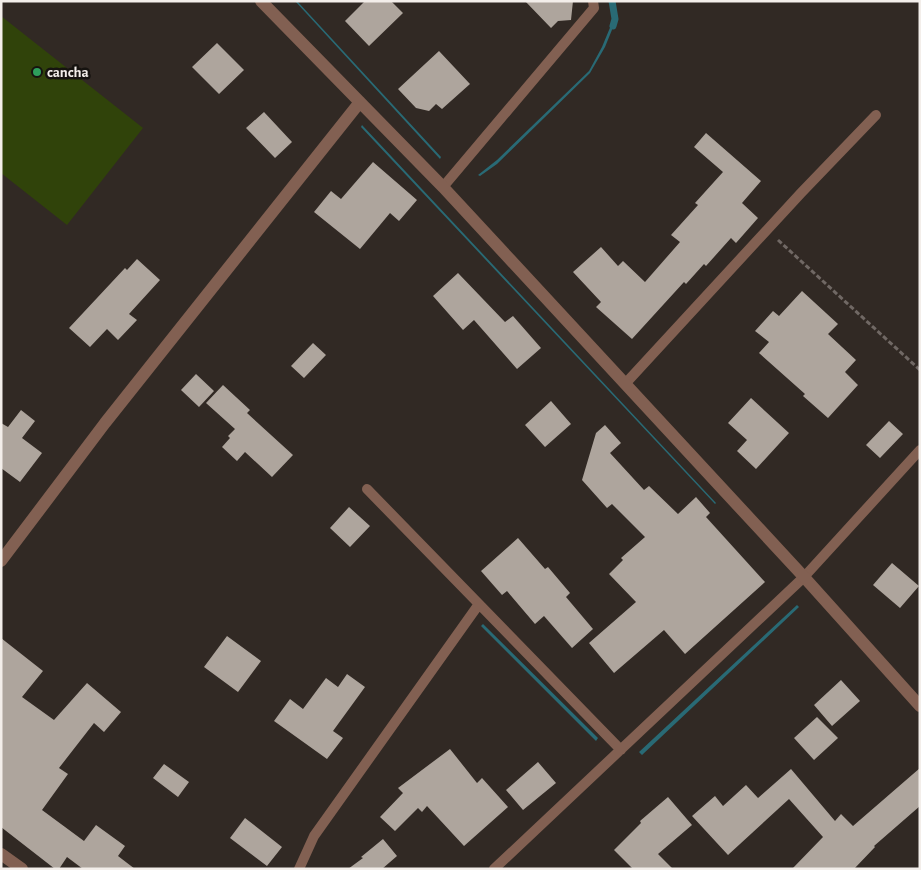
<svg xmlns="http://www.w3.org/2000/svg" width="921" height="870" viewBox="0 0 921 870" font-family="'Alegreya Sans',sans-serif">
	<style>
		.green { fill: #30430a }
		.water { fill: #296a75 }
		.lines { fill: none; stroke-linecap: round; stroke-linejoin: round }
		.stream { stroke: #296a75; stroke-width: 7 }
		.building { fill: #aea59d }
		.path { stroke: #706864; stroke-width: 3; stroke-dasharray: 5 2.5; stroke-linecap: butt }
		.service { stroke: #826052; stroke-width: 10 }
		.minor { stroke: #826052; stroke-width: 12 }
		.leisure-dot { fill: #2e9e5b; stroke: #161310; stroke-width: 2 }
		.labels { text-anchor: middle; stroke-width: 5; stroke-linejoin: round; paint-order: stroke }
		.poi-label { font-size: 15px; font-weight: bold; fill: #f3eeea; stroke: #161310; text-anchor: start }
	</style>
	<rect width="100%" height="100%" fill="#312924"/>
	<!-- green -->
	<path class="green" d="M1,16L143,128L67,225L1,173Z"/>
	<!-- water -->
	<path class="water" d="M295,1H297L441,157L440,159Z
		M618,15L605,47L590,73L497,164L480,176L478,175L497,160L589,71L602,47L614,18Z
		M362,125L716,503L715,504L361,127Z
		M797,605L799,607L642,755L639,752Z
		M483,624L598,738L596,741L481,626Z"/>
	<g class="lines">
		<!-- stream -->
		<path class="stream" d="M612,1L615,19L613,26"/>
	</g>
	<!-- building -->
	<path class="building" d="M365,1H391L403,13L369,46L345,21Z
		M525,1H573L571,20L558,21L551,28Z
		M217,43L244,70L219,94L192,67Z
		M439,51L470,84L442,109L436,104L429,111L416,108L398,89Z
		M264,112L292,142L275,158L246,128Z
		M706,133L761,181L742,203L758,218L736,243L731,238L706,266L704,264L686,284L684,282L632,339L596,307L601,302L573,272L601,247L618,266L623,261L645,282L680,242L671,235L698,205L695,203L723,172L694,147Z
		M373,162L417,200L399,221L390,213L360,249L314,212L331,191L341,199Z
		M137,259L160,280L129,314L137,320L118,340L107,329L90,347L69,328L125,268L127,270Z
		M458,273L505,322L513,316L541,348L517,369L474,320L463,330L433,296Z
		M802,291L838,324L828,334L856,360L845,372L858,385L828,418L803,396L805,394L759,353L769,342L755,331L773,311L779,316Z
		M313,343L326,355L304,378L291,366Z
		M196,374L214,391L199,407L181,390Z
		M223,385L250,410L247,413L293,455L272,477L245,452L237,461L222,447L230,438L228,436L235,429L206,403Z
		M751,398L789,433L756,469L737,451L747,440L728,423Z
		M551,401L571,424L545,447L525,425Z
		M21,410L35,421L22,438L42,453L20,482L1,468V423L8,427Z
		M889,421L903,434L880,458L866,445Z
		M605,425L621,443L610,453L644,490L649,486L678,514L696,497L710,513L706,517L765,582L685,654L664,630L614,673L589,643L636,602L609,574L623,560L621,558L645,537L612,504L607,508L582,480L596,433Z
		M349,507L370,526L350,547L330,528Z
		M518,538L545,569L548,567L570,593L566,597L593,629L572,648L544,616L535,624L507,591L502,595L481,571Z
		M892,563L919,586L900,608L873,585Z
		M227,636L261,661L238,692L204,667Z
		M1,638L43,671L22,697L54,720L87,683L121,712L104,732L94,723L59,768L68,774L42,810L84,841L96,825L125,846L118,856L135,869H83L67,857L59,869H55L1,827Z
		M347,674L365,687L333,731L343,738L327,759L274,721L290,699L303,709L326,678L338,687Z
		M841,680L860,701L832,726L814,705Z
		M817,717L838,738L814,760L794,738Z
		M450,749L477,783L482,778L508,807L464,846L427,806L422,812L418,808L395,831L380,817L403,793L398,788Z
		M538,762L556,783L523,810L506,790Z
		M164,764L189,782L178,797L153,778Z
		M920,768V806L874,846L875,847L854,869H792L823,837L789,799L728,855L692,816L715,796L723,806L746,785L758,798L791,769L835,821L841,814L853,826Z
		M668,797L692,825L658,854L673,869H633L614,850L641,823L640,821Z
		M245,818L282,847L267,866L230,838Z
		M383,839L397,856L382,869H348L363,858L361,857Z"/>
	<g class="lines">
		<!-- path -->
		<path class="path" d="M778,240L920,370"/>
		<!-- service -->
		<path class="service" d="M443,187L594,8L593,1
			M625,384L801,193L876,115
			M367,489L621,750
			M299,869L314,836L479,604
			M494,869L804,577L920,450"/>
		<!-- minor -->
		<path class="minor" d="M261,1L443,187L804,577L920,706
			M1,561L105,423L360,102
			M1,854L22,869"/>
	</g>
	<!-- markers -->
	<circle class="leisure-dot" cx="37" cy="72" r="5"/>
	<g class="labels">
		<!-- poi labels -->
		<g class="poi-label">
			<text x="47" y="77">cancha</text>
		</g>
	</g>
	<!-- border -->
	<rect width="921" height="870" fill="none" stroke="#f3eeea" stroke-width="5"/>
</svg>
